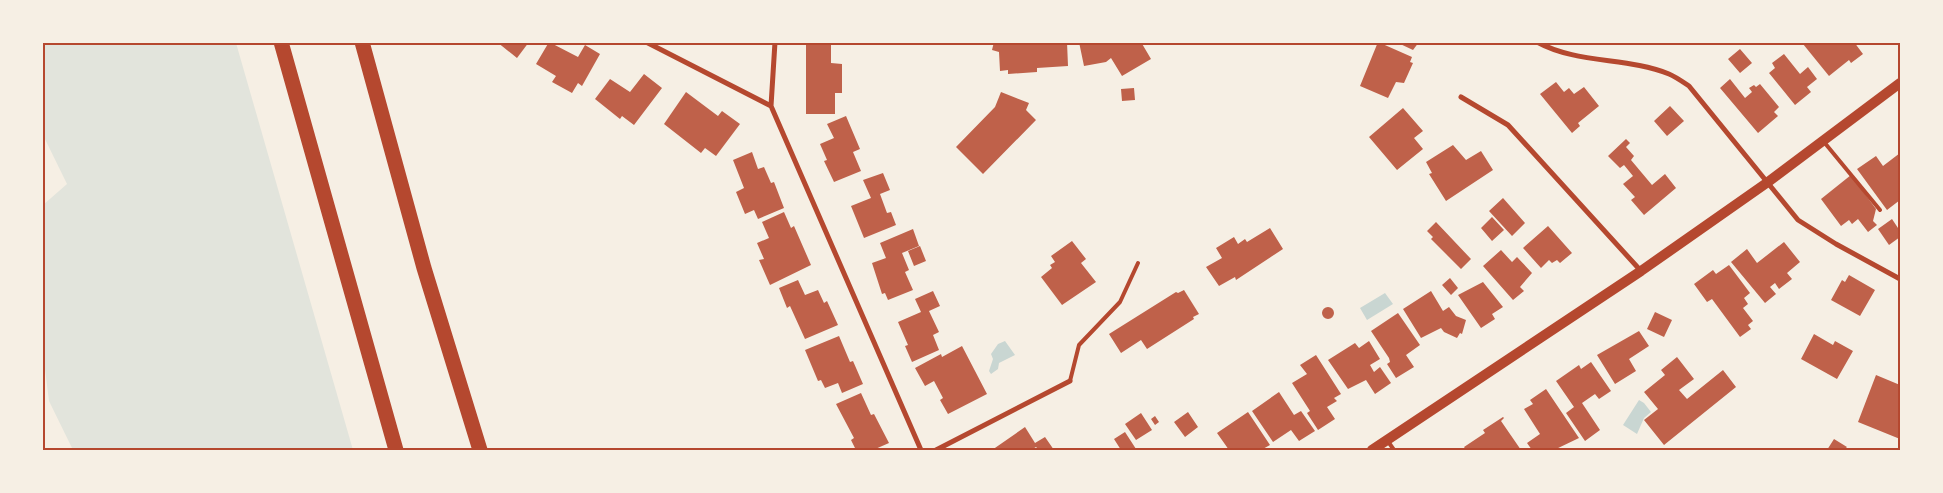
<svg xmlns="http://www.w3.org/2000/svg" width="1943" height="493" viewBox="0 0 1943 493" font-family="Karla,sans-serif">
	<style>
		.green { fill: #e2e4dc }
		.water { fill: #c9d6d2 }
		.building { fill: #bf614a }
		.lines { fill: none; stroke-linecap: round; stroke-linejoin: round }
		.service { stroke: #b5482f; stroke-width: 4 }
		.minor { stroke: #b5482f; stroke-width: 5 }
		.secondary { stroke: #b5482f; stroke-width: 10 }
		.motorway { stroke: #b5482f; stroke-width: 15 }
		.neatline { fill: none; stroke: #b5482f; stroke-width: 2 }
	</style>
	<rect width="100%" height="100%" fill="#f6efe4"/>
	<!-- green -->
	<path class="green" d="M43,42L236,43L353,450H73L49,401L42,345L43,205L67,184L43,135Z"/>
	<!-- water -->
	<path class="water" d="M1385,293L1393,304L1367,320L1360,308Z
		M1005,341L1015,355L999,363L998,369L991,374L989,371L993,359L991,354L998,344Z
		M1639,400L1644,403L1651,412L1644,418L1637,434L1623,425Z"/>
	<!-- building -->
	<path class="building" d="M497,42H529L517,58Z
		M549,42L578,57L585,45L600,54L582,86L578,83L572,93L552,82L556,76L536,64Z
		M994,42H1067L1068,66L1037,68V72L1008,74V70L1000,71L999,52L992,50Z
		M1079,42H1141L1151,59L1122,76L1111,58L1106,62L1084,66Z
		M1378,42L1412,57L1410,62L1413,63L1404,83L1396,82L1388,98L1360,86Z
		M1396,42H1419L1413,50Z
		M1805,42H1854L1863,54L1851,63L1849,60L1829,76L1803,44Z
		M806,44H831V63L842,64V93H835V114H806Z
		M1740,49L1752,63L1740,73L1728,59Z
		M1784,54L1800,74L1808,67L1817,79L1807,87L1811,92L1795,105L1769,73L1775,68L1772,63Z
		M644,74L662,88L634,125L622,116L620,119L595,99L610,79L630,92Z
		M1730,79L1745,98L1752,92L1749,88L1754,85L1756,87L1760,84L1779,107L1774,112L1778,116L1758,133L1720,88Z
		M1556,82L1564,92L1569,88L1574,94L1584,87L1599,106L1578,123L1580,126L1572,133L1540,94Z
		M1134,88L1135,100L1122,101L1121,89Z
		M686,92L718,116L722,111L740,124L716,156L705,148L701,153L664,124Z
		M1001,92L1029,103L1026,110L1036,120L983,174L956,147L995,107Z
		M1670,106L1684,121L1667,136L1654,121Z
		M1403,108L1423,131L1414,138L1423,149L1397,170L1369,137Z
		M846,116L860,149L853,152L861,171L834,182L824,161L827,160L820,144L834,138L827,124Z
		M1626,139L1630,143L1626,147L1634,156L1631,160L1652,185L1665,174L1676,188L1644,215L1631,200L1635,197L1623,184L1633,176L1624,165L1620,168L1608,156Z
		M1453,145L1466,160L1481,151L1493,170L1446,201L1429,174L1432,173L1426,162Z
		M752,152L758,169L764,167L771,183L774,182L784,208L758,219L754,210L745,214L736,192L744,188L733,160Z
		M1900,153V200L1887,210L1857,169L1876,156L1883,166Z
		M883,173L890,190L880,194L887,213L891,212L896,225L864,238L851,206L871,198L863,180Z
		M1851,175L1876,209L1873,221L1877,225L1868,232L1858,219L1852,224L1849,220L1841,226L1821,199Z
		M1503,198L1525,223L1512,236L1489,211Z
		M784,212L791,228L794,226L811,265L770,285L759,260L764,259L757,243L769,238L762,222Z
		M1492,217L1504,230L1492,241L1481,228Z
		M1892,219L1900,231V237L1889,245L1878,229Z
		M1436,222L1471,259L1461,269L1431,239L1433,237L1427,231Z
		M1548,226L1572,253L1560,263L1557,260L1552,263L1549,260L1541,268L1523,248Z
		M1270,228L1283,249L1236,280L1235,277L1219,286L1206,267L1222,258L1216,248L1234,237L1238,244L1245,239L1247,242Z
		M913,229L919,246L902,253L909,270L905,272L913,290L888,300L885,293L882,294L872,263L886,258L880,243Z
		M1072,241L1086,259L1081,263L1096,282L1062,305L1041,277L1052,268L1050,265L1055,262L1051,256Z
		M1784,242L1800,262L1787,273L1792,279L1779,289L1775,283L1770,287L1776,294L1765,303L1731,262L1747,249L1757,263Z
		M920,246L926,261L914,266L908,251Z
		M1501,250L1512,262L1517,257L1532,273L1520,287L1524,291L1513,300L1483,266Z
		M1729,265L1750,293L1744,298L1748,304L1743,308L1753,321L1748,325L1751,329L1740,337L1712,299L1707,302L1694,284L1713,270L1716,274Z
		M1849,275L1875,290L1860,316L1831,300L1842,280L1845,282Z
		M1450,278L1458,288L1451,295L1442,285Z
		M798,280L805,295L818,290L824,303L827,301L838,325L805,339L790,306L787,308L779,288Z
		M1483,282L1503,307L1492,314L1495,319L1481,328L1458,295Z
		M1184,290L1199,314L1193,317L1194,319L1147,349L1141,340L1121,353L1109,334L1176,292L1178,293Z
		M933,291L940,306L929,311L939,332L933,335L939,350L912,362L905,346L908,345L898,322L921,312L915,299Z
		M1431,291L1443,311L1449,307L1456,316L1466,320L1462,334L1460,333L1457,338L1444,332L1441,328L1421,338L1403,309Z
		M1322 313a6 6 0 1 1 12 0a6 6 0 1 1-12 0Z
		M1655,312L1672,320L1664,337L1647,329Z
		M1398,313L1420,345L1406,355L1414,367L1396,378L1387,364L1390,362L1389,358L1371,331Z
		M1639,331L1649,346L1629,359L1636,371L1615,384L1597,355Z
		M1814,334L1833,345L1835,341L1853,351L1837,379L1801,359Z
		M839,336L850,362L853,361L863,384L842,393L838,383L825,388L821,380L818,381L805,350Z
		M1369,341L1380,359L1370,365L1374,372L1380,367L1391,383L1375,394L1366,380L1348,389L1328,360L1355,343L1359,348Z
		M962,346L987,394L948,414L940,400L943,398L934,381L925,386L915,368L941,354L942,357Z
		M1316,355L1341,394L1334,398L1337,401L1327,407L1335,419L1318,430L1307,413L1310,411L1292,383L1307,374L1300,365Z
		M1677,357L1694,379L1679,390L1687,399L1723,370L1736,387L1664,445L1644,420L1658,409L1644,392L1665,375L1661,370Z
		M1591,362L1611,391L1599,399L1595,394L1582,403L1600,430L1585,441L1566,413L1574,407L1556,381L1579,365L1581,369Z
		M1876,375L1900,385V439L1858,422Z
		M1546,389L1579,438L1554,450H1532L1527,443L1540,434L1524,409L1533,404L1530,400Z
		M1279,392L1294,415L1301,411L1315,431L1299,441L1291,430L1273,442L1252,411Z
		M861,393L871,415L874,414L889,443L873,450H856L851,440L854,438L836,404Z
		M1188,412L1198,427L1185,437L1174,422Z
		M1248,412L1270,445L1261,450H1229L1217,433Z
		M1141,413L1152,430L1136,440L1125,424Z
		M1155,416L1159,422L1155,425L1151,419Z
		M1503,417L1504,418L1501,421L1521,450H1466L1464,447L1485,433L1483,430Z
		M1025,427L1035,443L1045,437L1054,450H1039L1036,447L1031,450H992Z
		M1125,432L1136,449L1133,450H1121L1114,439Z
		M1834,439L1847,447L1844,450H1827Z"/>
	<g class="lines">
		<!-- service -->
		<path class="service" d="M1824,142L1880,210
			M1070,381L1079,345L1120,302L1138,263
			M1387,440L1394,450"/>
		<!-- minor -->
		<path class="minor" d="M646,42L771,106L921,450
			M1537,42C1577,64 1627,57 1669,74C1676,77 1683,82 1689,86L1798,220L1836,244L1900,279
			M1461,97L1508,125L1641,271
			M771,106L775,42
			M936,450L1070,381"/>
		<!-- secondary -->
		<path class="secondary" d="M1372,450L1641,271L1768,182L1900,83"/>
		<!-- motorway -->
		<path class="motorway" d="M281,42L396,450
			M362,42L424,268L480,450"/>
	</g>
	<!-- border -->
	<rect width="1943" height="493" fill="none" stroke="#f6efe4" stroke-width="88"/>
	<rect x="44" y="44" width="1855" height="405" class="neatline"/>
</svg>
